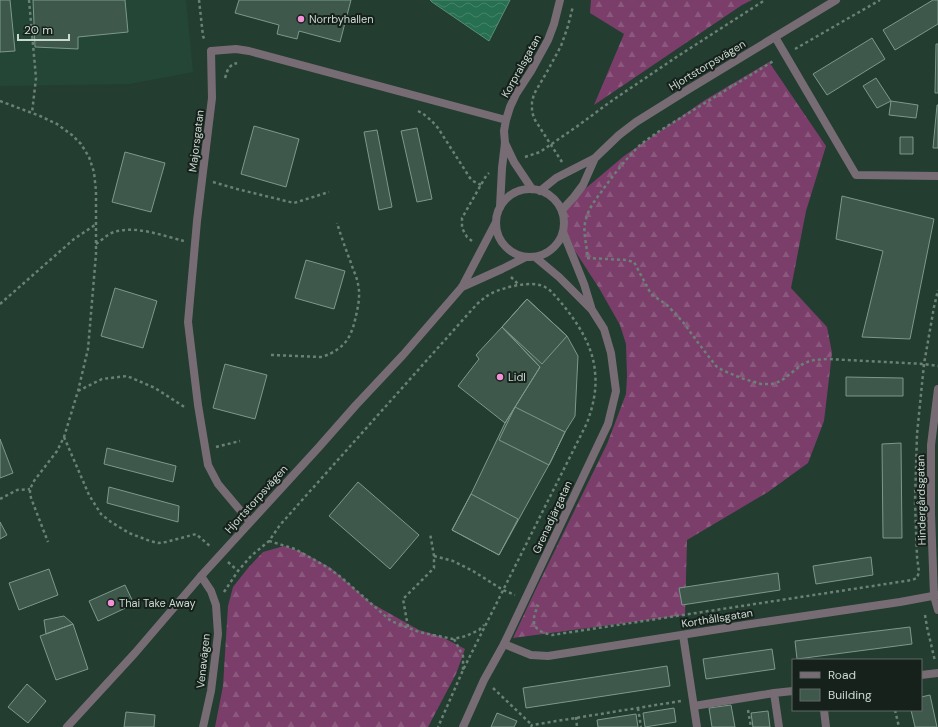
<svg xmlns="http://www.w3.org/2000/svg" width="938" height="727" viewBox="0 0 938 727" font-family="'DM Sans',sans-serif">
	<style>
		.built { fill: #244636 }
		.forest { fill: url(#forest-firs) }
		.water { fill: url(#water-waves); stroke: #588f77 }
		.building { fill: #3e594c; stroke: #7d998b }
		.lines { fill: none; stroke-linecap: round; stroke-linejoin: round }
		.path { stroke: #6b8076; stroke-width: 2.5; stroke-dasharray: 3 3; stroke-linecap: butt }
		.service { stroke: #776c73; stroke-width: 8 }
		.minor { stroke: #776c73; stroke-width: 8 }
		.tertiary { stroke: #776c73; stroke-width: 8 }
		.poi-dot { fill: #f391d6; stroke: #16211b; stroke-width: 1.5 }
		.labels { text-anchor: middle; stroke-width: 4; stroke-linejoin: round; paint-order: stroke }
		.poi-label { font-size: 11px; fill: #cad9d1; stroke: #16211b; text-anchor: start }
		.street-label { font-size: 11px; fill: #cad9d1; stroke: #16211b }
	</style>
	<defs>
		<pattern id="forest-firs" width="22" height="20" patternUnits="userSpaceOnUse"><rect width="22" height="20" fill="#7b3e6a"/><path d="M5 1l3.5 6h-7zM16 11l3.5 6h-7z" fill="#8c597e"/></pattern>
		<pattern id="water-waves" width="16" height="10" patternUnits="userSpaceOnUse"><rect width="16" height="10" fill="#276f51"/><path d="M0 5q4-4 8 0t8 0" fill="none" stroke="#458369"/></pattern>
	</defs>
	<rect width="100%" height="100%" fill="#233d31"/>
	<!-- built -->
	<path class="built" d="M0,0H186L193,72L130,84L0,86Z"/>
	<!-- forest -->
	<path class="forest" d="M591,0H752L742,5L594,105L624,34L590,13Z
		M769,62L826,146L806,211L791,288L827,327L832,353L824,421L808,463L768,492L687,540L685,615L513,638L535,591L607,444L626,394L627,376L626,344L620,325L599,288L575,251L559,235L565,226L566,205L624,156L705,100Z
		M284,546L302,552L331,568L371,603L419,630L442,637L465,649L456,674L428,727H215L223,686L228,606L233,587L248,568L263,552Z"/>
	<!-- water -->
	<path class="water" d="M430,0H510L489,41L432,2Z"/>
	<!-- building -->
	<path class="building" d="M0,0H10L15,51L0,52Z
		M33,0H125L128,32L78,37V49L35,47Z
		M239,0H351L340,42L299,31L297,39L277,34L279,25L235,13Z
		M933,0H938V24L895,50L883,30Z
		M872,38L885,59L827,95L813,74Z
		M936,44H938V93H935Z
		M876,78L891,101L877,108L863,86Z
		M891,101L918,105L916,118L889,115Z
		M937,105H938V148H933Z
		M254,126L299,139L286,187L241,174Z
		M417,128L432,199L417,202L401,131Z
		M377,130L392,207L379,210L364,132Z
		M900,137H913V154H900Z
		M125,152L165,163L151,212L112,202Z
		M842,196L934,219L910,339L862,337L883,251L836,239Z
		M306,260L345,271L334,309L295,298Z
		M115,288L157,301L143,348L101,336Z
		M527,299L567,336L542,364L502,327Z
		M527,299L567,336L578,356L575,416L565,432L551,461L499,555L452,530L471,494L505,423L540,367L502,327Z
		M502,327L540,367L505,423L458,386L479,359L476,355Z
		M225,364L267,375L255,419L213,408Z
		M846,377L903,378V396H846Z
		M515,407L565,432L549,465L499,440Z
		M0,439L13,473L0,478Z
		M901,443L902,538H883L882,444Z
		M107,448L176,466L173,482L104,464Z
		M358,482L419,535L390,569L329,516Z
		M109,487L179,506L178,522L107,503Z
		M471,494L518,519L499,555L452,530Z
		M0,522L7,535L0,539Z
		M871,557L873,575L816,584L813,566Z
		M49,569L58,595L19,610L9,583Z
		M778,573L780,590L682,605L679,588Z
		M125,585L134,604L98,621L89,601Z
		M64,616L73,624L46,634L44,620Z
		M73,624L88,669L56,680L40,636Z
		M910,627L912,644L797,659L795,641Z
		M772,649L775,669L706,679L703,659Z
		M667,666L670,686L526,708L523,688Z
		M27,684L46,701L28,723L8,707Z
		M930,695L937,727H915L911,710H921V697Z
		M731,705L735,727H712L709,708Z
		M674,708L676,722L645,727L643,713Z
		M768,711L770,727H753L751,713Z
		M126,712L155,715L154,727H124Z
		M497,713L517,721L514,727H491Z
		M636,714L638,727H598L597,720Z"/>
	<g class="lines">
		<!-- path -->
		<path class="path" d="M29,0L36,78L32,113
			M199,0L203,36L205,41
			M795,49L880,0
			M225,78C228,69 228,66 237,63
			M0,101L40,116L57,124L72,135L81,144L89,157L94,172L96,191V254L88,349L78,391L64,437L57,451L34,481L30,489V492L31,498L48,542
			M418,111C426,115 432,121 438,128L470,178L473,181L481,185
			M525,157L540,152L579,125L610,102L675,58L765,0
			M562,162L535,120L532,112V102L534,94L548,70L561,46L568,26L573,6
			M213,182L237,189L294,203L329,192
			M472,241L467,237L462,228V218L486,176L489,173
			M96,244C102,240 108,234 114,232C135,225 164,236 184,241
			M587,255C587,243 582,232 586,219C589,207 597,198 604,188C615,173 626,159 639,146C653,134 671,124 687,114C716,96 746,78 775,60
			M587,258L626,260L634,262L651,294L667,305L683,322L699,344L716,366L722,370L741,378L761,384H772L781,381L804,363L814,360L828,359L924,364L938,366
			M511,277L519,285
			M0,304L74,239L95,225
			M271,355L322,357C347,348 352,336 357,311C359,302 360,293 358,284C357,277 353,270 351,263C346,250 341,236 337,223
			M78,391L102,379L127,376L155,388L186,408
			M64,437L89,495L101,514L111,522L129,533L150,541L158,543L166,542L196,534L211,547
			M216,447L240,441
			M0,499L17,490L30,489
			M269,541L295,549L327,567L342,578L391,621L419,632L453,639L466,636L479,630L484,625
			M434,556L453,561L473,571L503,590L515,595
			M228,562L238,571
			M224,592L238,571L251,556L269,541L280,525L303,499L477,304C482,300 486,296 492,293C505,287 532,280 545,287C551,290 554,295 558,299C576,320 593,345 595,372C597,390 593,406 587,423L463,670L438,727
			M536,605L538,606C536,610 534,615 534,619C533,630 543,633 552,635L912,580L917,578L919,572L917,557L915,502L917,434L924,364L934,307L938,290
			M925,615L927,627L935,661
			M408,627L403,599L434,568V556L430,533
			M454,639L463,656V670
			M493,688L532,725
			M638,708L641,727
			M748,710L751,727
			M895,710L899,727
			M576,717L577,727
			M531,727L532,725L681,701"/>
		<!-- service -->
		<path class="service" d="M775,37L856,175L938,176
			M921,675L938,673
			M774,693L793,691
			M694,706L774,693L779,727
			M824,710L826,727"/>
		<!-- minor -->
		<path class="minor" d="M505,143L514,162L532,189
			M500,207L502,168L505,143L504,131L506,120L510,107L516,94L531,71L548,40L554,24L560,0
			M938,389L931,445V514L934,596L938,610
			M250,522L218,484L208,465L198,405L188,322L197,221L212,98L211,51L236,49L249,51L506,120
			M201,576L211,591L216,605L218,634L211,691L203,727
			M683,635L697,727
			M504,644L531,655L548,656L751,624L900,602L938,595"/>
		<!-- tertiary -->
		<path class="tertiary" d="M496 223a34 34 0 1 1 68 0a34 34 0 1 1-68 0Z
			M540,191L556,178L595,158L619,135L636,122L684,92L836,0
			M562,210L574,197L583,185L595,158
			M563,232L584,284L591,307
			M462,287L502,269L526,257
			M67,727L135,653L201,576L319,447L356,405L403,355L462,287L496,222
			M463,727L484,680L504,644L608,424L616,391L611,353L604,329L592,310L559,277L535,257"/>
	</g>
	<!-- markers -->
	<g class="poi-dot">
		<circle cx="301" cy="19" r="4"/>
		<circle cx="500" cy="377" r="4"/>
		<circle cx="111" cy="603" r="4"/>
	</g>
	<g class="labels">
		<!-- poi labels -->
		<g class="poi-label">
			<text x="309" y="23">Norrbyhallen</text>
			<text x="508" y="381">Lidl</text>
			<text x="119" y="607">Thai Take Away</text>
		</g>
		<!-- street labels -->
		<g class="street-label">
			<text transform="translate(707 65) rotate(-31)" y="4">Hjortstorpsvägen</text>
			<text transform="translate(521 66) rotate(-61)" y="4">Korpralsgatan</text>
			<text transform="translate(196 141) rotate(-83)" y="4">Majorsgatan</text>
			<text transform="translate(256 499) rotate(-48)" y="4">Hjortstorpsvägen</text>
			<text transform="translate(921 500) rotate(-91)" y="4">Hindergårdsgatan</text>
			<text transform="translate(552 517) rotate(-65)" y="4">Grenadjärgatan</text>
			<text transform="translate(717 618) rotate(-9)" y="4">Korthållsgatan</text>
			<text transform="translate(203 661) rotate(-84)" y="4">Venavägen</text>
		</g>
	</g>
	<!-- legend -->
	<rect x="792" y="659" width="130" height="52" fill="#16211b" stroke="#5e6b64"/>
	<rect x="800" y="672" width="20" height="6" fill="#776c73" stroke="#5e6b64"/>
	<text x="828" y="679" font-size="12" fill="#cad9d1">Road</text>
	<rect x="800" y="689" width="20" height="12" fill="#3e594c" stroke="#5e6b64"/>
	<text x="828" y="699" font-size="12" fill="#cad9d1">Building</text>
	<!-- scale -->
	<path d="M18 34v6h51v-6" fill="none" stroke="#cad9d1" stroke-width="2"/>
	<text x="24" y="34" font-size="12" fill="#cad9d1" stroke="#16211b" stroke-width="3" paint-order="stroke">20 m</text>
</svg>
